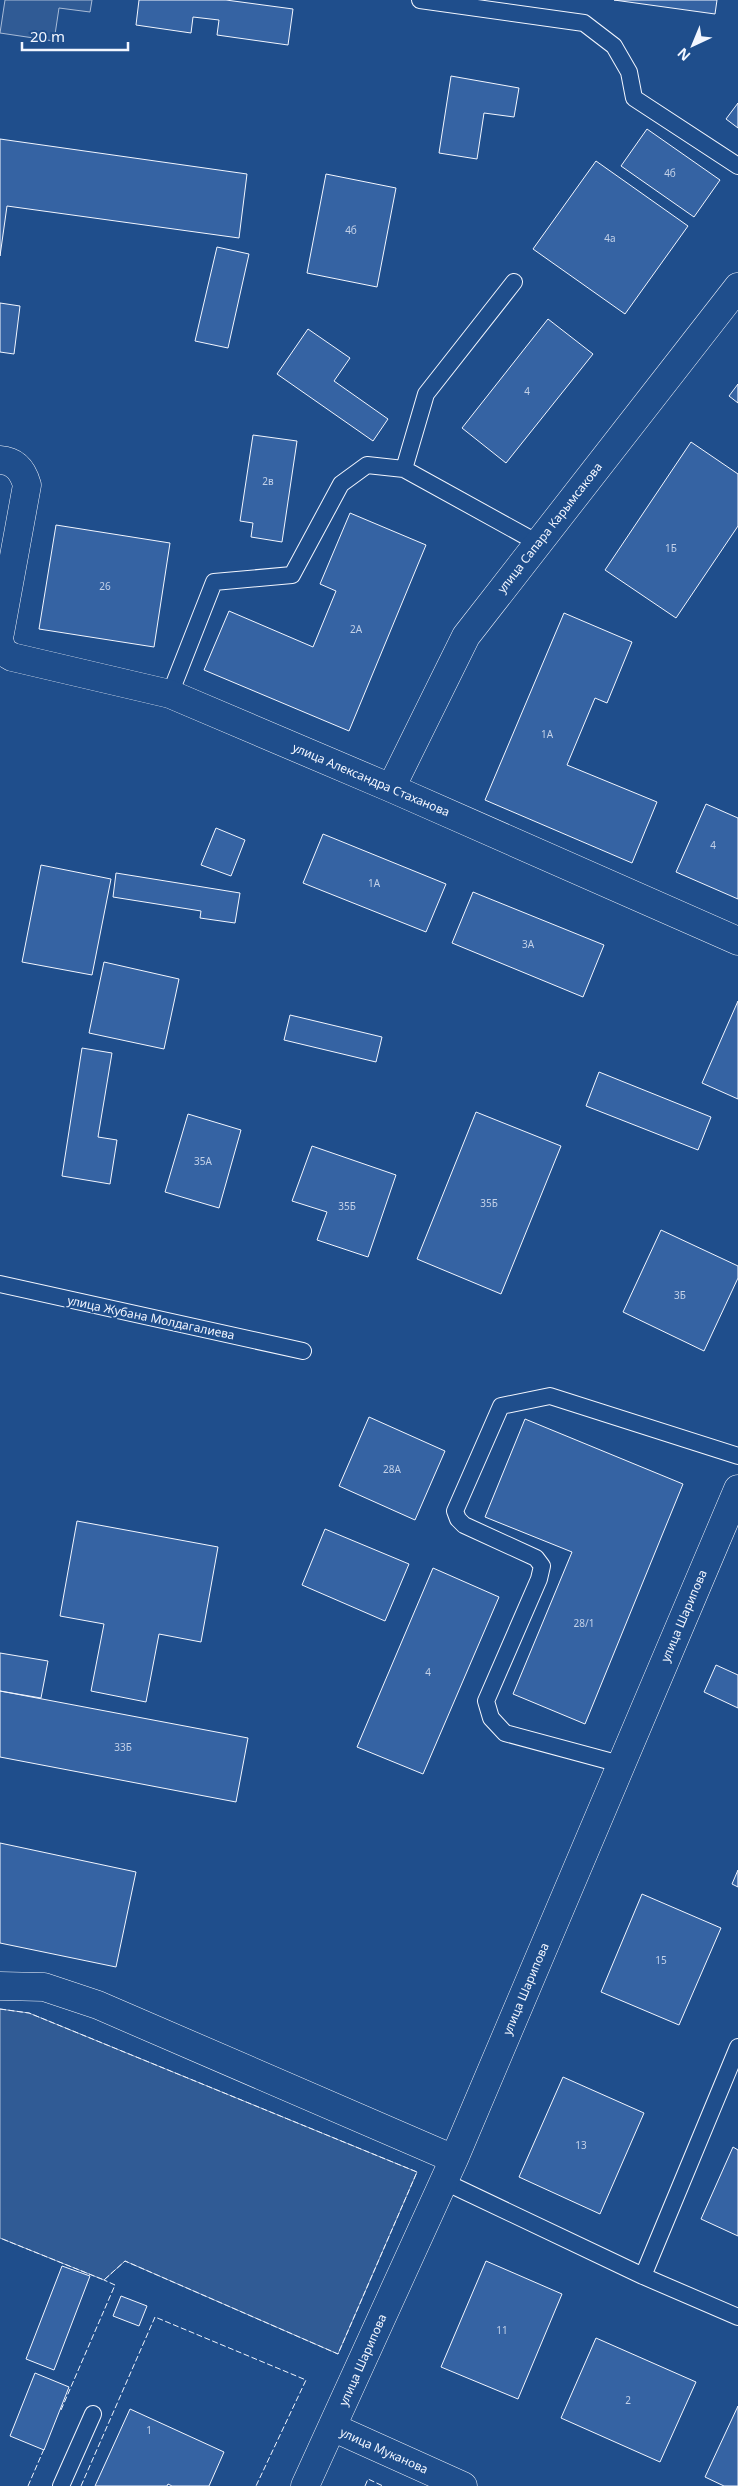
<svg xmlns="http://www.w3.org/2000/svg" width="738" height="2486" viewBox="0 0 738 2486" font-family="'Noto Sans',sans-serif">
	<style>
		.built { fill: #305b95; stroke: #a8bbd7 }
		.building { fill: #3563a3; stroke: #f2f6ff }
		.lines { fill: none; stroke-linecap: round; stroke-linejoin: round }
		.service-casing { stroke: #f2f6ff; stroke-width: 18 }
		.minor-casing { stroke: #f2f6ff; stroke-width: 29 }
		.service { stroke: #1f4e8c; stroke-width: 16 }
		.minor { stroke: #1f4e8c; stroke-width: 28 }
		.fence { stroke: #f2f6ff; stroke-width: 1; stroke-dasharray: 6 2.5; stroke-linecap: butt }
		.labels { text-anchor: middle; stroke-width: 4; stroke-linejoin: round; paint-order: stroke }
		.number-label { font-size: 10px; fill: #c3d1e8 }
		.street-label { font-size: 12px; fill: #f2f6ff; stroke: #1f4e8c }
	</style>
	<rect width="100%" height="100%" fill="#1f4e8c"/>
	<!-- built -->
	<path class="built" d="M5,0H92L90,12L59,8L54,41L0,33Z
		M0,2009L29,2013L417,2172L338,2354L125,2261L104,2280L0,2238Z"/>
	<!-- building -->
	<path class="building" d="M139,0H226L293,9L288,45L217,35L219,20L193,17L191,33L136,25Z
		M614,0H717L715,14Z
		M451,76L519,88L514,117L484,113L477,159L439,153Z
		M738,103V128L726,119Z
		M647,129L720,180L694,217L621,166Z
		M0,139L247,174L239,238L7,206L0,256Z
		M596,161L688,226L625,314L533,249Z
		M326,174L396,188L377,287L307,273Z
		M217,247L249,254L228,348L195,341Z
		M0,303L20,306L14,354L0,352Z
		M548,319L593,354L506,463L462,428Z
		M308,329L350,358L334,381L388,419L373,441L277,374Z
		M738,384V403L729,396Z
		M253,435L297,441L282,542L251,537L253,523L240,521Z
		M691,442L738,474V526L676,618L605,570Z
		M350,513L426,545L349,731L204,670L229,611L313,647L336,591L320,584Z
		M56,525L170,543L154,647L39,629Z
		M564,613L632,642L607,703L595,698L567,765L657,802L632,863L485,800Z
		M706,804L738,818V899L676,872Z
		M216,828L245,840L231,876L201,865Z
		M323,834L446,884L426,932L303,883Z
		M41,865L111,879L92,975L22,962Z
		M116,873L240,893L235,923L200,918L201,911L113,897Z
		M473,892L604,945L583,997L452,943Z
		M104,962L179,979L164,1049L89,1033Z
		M738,1001V1099L702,1083Z
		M290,1015L382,1037L376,1062L284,1040Z
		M82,1048L112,1053L98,1137L117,1140L110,1184L62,1176Z
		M599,1072L711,1117L698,1150L586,1106Z
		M476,1112L561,1146L501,1294L417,1259Z
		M188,1114L241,1130L219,1208L165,1192Z
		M312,1146L396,1175L368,1257L317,1240L327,1212L292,1201Z
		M661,1230L738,1266V1278L704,1351L623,1312Z
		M369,1417L445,1451L415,1520L339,1486Z
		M525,1419L683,1484L585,1724L513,1694L572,1552L485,1517Z
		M77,1521L218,1547L201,1642L159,1634L146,1702L91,1691L104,1624L60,1616Z
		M325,1529L409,1564L385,1621L302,1585Z
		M433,1568L499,1597L423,1774L357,1747Z
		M0,1653L48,1661L41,1698L0,1691Z
		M716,1665L738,1675V1708L704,1692Z
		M0,1691L248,1738L236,1802L0,1757Z
		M0,1843L136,1872L116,1967L0,1943Z
		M738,1870V1887L732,1884Z
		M642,1894L721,1928L679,2025L601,1992Z
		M563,2077L644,2113L600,2214L519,2177Z
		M733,2147L738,2150V2236L701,2219Z
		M486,2261L562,2294L518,2399L441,2367Z
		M62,2266L90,2276L54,2370L26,2359Z
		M121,2296L147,2306L139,2326L113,2316Z
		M596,2338L696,2382L660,2462L561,2418Z
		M35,2373L69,2387L44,2450L10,2436Z
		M738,2406V2486H724L705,2477Z
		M130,2409L224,2452L209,2486H172L168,2484L167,2486H95Z"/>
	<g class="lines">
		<!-- service casing -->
		<g class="service-casing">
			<path id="service" d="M420,0L584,23L614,46L629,72L634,98L738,166
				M404,469L426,394L514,282
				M170,694L214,582L292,575L341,484L367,465L404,469L538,543
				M0,1284L303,1351
				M620,1764L505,1733L491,1718L486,1701L539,1579L542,1566L536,1558L464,1525L458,1519L455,1511L501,1406L550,1396L738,1456
				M443,2181L643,2276L738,2317
				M643,2276L738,2047
				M61,2486L93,2414"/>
		</g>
		<!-- minor casing -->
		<g class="minor-casing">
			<path id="minor" d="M0,460C16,461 23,471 27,485L0,633
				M0,643L2,651L12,657L170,694L391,788L738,941
				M391,788L466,636L738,287
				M0,1986L44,1987L98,2005L454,2159
				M332,2427L463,2486
				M305,2486L454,2159L738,1489"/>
		</g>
		<!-- service -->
		<use href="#service" class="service"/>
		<!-- minor -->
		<use href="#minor" class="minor"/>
		<!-- fence -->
		<path class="fence" d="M0,2009L29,2013L417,2172L338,2354L125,2261L104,2280L0,2238
			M61,2410L115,2285L104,2280
			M28,2486L44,2449
			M81,2486L155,2317L306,2380L256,2486
			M365,2486L368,2479L383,2486"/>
	</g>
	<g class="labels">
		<!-- number labels -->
		<g class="number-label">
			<text x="670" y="177">4б</text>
			<text x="351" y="234">4б</text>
			<text x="610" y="242">4а</text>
			<text x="527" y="395">4</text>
			<text x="268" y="485">2в</text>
			<text x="671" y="552">1Б</text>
			<text x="105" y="590">26</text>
			<text x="356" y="633">2А</text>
			<text x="547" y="738">1А</text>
			<text x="713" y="849">4</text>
			<text x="374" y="887">1А</text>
			<text x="528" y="948">3А</text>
			<text x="203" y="1165">35А</text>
			<text x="489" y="1207">35Б</text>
			<text x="347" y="1210">35Б</text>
			<text x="680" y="1299">3Б</text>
			<text x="392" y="1473">28А</text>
			<text x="584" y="1627">28/1</text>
			<text x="428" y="1676">4</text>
			<text x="123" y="1751">33Б</text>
			<text x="661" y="1964">15</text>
			<text x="581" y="2149">13</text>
			<text x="502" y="2334">11</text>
			<text x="628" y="2404">2</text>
			<text x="149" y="2434">1</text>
		</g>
		<!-- street labels -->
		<g class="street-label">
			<text transform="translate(550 528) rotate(-52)" y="4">улица Сапара Карымсакова</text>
			<text transform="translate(371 780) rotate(23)" y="4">улица Александра Стаханова</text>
			<text transform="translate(151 1318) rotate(12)" y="4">улица Жубана Молдагалиева</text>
			<text transform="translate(684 1616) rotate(-67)" y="4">улица Шарипова</text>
			<text transform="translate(526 1989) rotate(-67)" y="4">улица Шарипова</text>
			<text transform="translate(363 2360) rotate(-66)" y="4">улица Шарипова</text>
			<text transform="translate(384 2451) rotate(24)" y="4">улица Муканова</text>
		</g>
	</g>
	<!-- north arrow -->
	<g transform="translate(693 45) rotate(224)" stroke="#1f4e8c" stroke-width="4" paint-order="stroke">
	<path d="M0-4L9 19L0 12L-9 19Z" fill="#f2f6ff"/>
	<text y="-8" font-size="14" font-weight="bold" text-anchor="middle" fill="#f2f6ff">N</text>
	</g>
	<!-- scale -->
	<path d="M22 42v8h106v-8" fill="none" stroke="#f2f6ff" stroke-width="2.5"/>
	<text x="30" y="42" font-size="15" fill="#f2f6ff" stroke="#1f4e8c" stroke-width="4" paint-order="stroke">20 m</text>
</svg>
